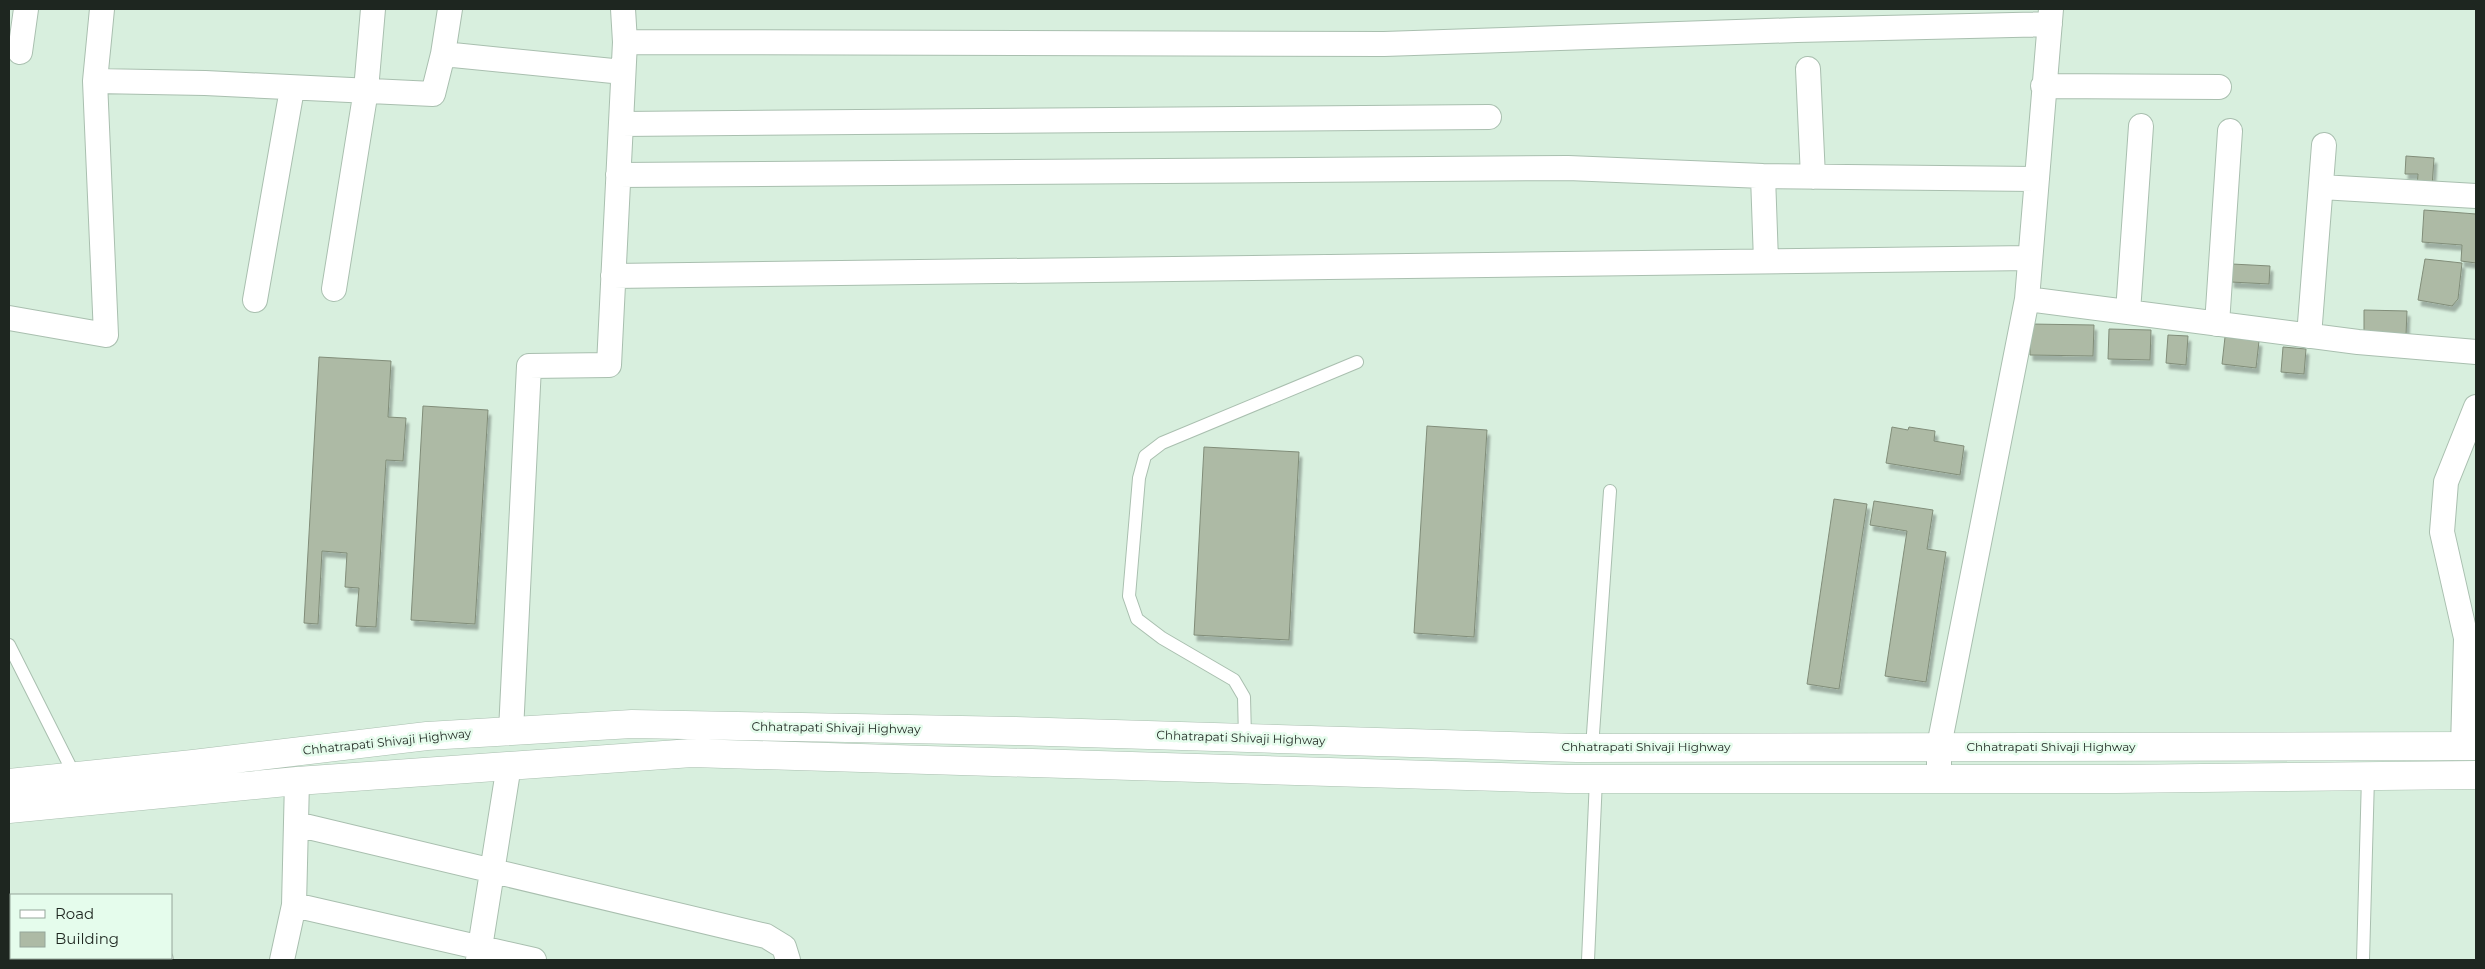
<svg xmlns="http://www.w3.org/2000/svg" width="2485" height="969" viewBox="0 0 2485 969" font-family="Montserrat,sans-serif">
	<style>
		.building { fill: #adbaa5; stroke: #818d79; filter: url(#shadow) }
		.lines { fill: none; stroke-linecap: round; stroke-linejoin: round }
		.service-casing { stroke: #a9bfaf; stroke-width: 14 }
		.minor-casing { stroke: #a9bfaf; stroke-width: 26 }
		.primary-casing { stroke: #a9bfaf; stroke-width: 29 }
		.service { stroke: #fff; stroke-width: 12 }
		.minor { stroke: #fff; stroke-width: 24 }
		.primary { stroke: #fff; stroke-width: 28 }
		.labels { text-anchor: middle; stroke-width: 5; stroke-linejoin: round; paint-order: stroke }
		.street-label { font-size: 12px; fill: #1e2620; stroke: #e5fcec }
	</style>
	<defs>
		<filter id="shadow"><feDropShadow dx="3" dy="5.5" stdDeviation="1" flood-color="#0004"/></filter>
	</defs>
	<rect width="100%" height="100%" fill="#d8efde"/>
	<!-- building -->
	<path class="building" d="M2406,156L2434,158L2432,187H2417L2418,174H2405Z
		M2424,210L2476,214V263L2461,261L2462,245L2422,242Z
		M2425,259L2462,263L2458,299L2452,306L2418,300Z
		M2232,264L2270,266L2269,284L2231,282Z
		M2364,310L2407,311L2406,335L2364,334Z
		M2030,324L2094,325L2093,356L2030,355Z
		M2109,329L2151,330L2150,360L2108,359Z
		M2168,335L2188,336L2186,365L2166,363Z
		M2225,337L2259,341L2256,368L2222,364Z
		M2283,347L2306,349L2304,374L2281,372Z
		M319,357L391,361L388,417L406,418L403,461L386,460L376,627L356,626L359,588L345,587L347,553L322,551L318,624L304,623Z
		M423,406L488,410L475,624L411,620Z
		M1427,426L1487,430L1474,637L1414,633Z
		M1892,427L1908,430L1909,427L1935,431L1934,441L1964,446L1960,475L1886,463Z
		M1204,447L1299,452L1289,640L1194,635Z
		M1834,499L1867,504L1839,689L1807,684Z
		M1874,501L1933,510L1927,549L1946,552L1926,682L1885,676L1907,531L1870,525Z"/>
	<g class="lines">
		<!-- service casing -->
		<g class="service-casing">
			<path id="service" d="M9,645L75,776
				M1245,738L1244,697L1234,680L1162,638L1137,619L1129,596L1139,478L1145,456L1162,443L1357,362
				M1592,748L1610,491
				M1588,960L1596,779
				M2363,960L2368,777"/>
		</g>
		<!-- minor casing -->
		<g class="minor-casing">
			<path id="minor" d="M625,42L1384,44L1797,30L2050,24
				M20,52L26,9
				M443,54L450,9
				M1808,69L1813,177
				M95,81L102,9
				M2043,86L2219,87
				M621,124L1489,117
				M618,175L1568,168L1763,176L2037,179
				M1763,176L1766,261
				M2321,187L2476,196
				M613,276L2030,258
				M334,289L366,90L373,9
				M2027,299L2358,342L2476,352
				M255,300L292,89
				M2128,312L2141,126
				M9,318L106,335L95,81L205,83L433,94L443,54L623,72
				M2217,324L2230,131
				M2309,336L2324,145
				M511,731L529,366L609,365L625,42L623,9
				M2463,747L2466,638L2442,532L2446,482L2476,407
				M1939,779V746L2027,299L2051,9
				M296,824L766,936L784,947L788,960
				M294,905L534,960
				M151,958L161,960
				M282,960L294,905L297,781
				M478,960L509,765"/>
		</g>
		<!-- primary casing -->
		<g class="primary-casing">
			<path id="primary" d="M9,783L193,764L427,736L632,724L1015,731L1577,748L2476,746
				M9,809L297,781L692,753L1568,779H2116L2476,775"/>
		</g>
		<!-- service -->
		<use href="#service" class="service"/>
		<!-- minor -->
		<use href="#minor" class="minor"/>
		<!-- primary -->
		<use href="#primary" class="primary"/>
	</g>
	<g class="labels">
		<!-- street labels -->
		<g class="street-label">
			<text transform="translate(836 728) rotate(1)" y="4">Chhatrapati Shivaji Highway</text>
			<text transform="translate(1241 738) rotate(2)" y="4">Chhatrapati Shivaji Highway</text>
			<text transform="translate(387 742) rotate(-6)" y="4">Chhatrapati Shivaji Highway</text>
			<text x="1646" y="751">Chhatrapati Shivaji Highway</text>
			<text x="2051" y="751">Chhatrapati Shivaji Highway</text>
		</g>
	</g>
	<!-- border -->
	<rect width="2485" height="969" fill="none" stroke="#1e2620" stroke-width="20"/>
	<!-- legend -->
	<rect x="10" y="894" width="162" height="65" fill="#e5fcec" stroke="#95a69a"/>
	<rect x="20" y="910" width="25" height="8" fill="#ffffff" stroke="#95a69a"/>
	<text x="55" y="919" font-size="15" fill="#1e2620">Road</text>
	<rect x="20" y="932" width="25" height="15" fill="#adbaa5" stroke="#95a69a"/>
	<text x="55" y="944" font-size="15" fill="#1e2620">Building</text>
</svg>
